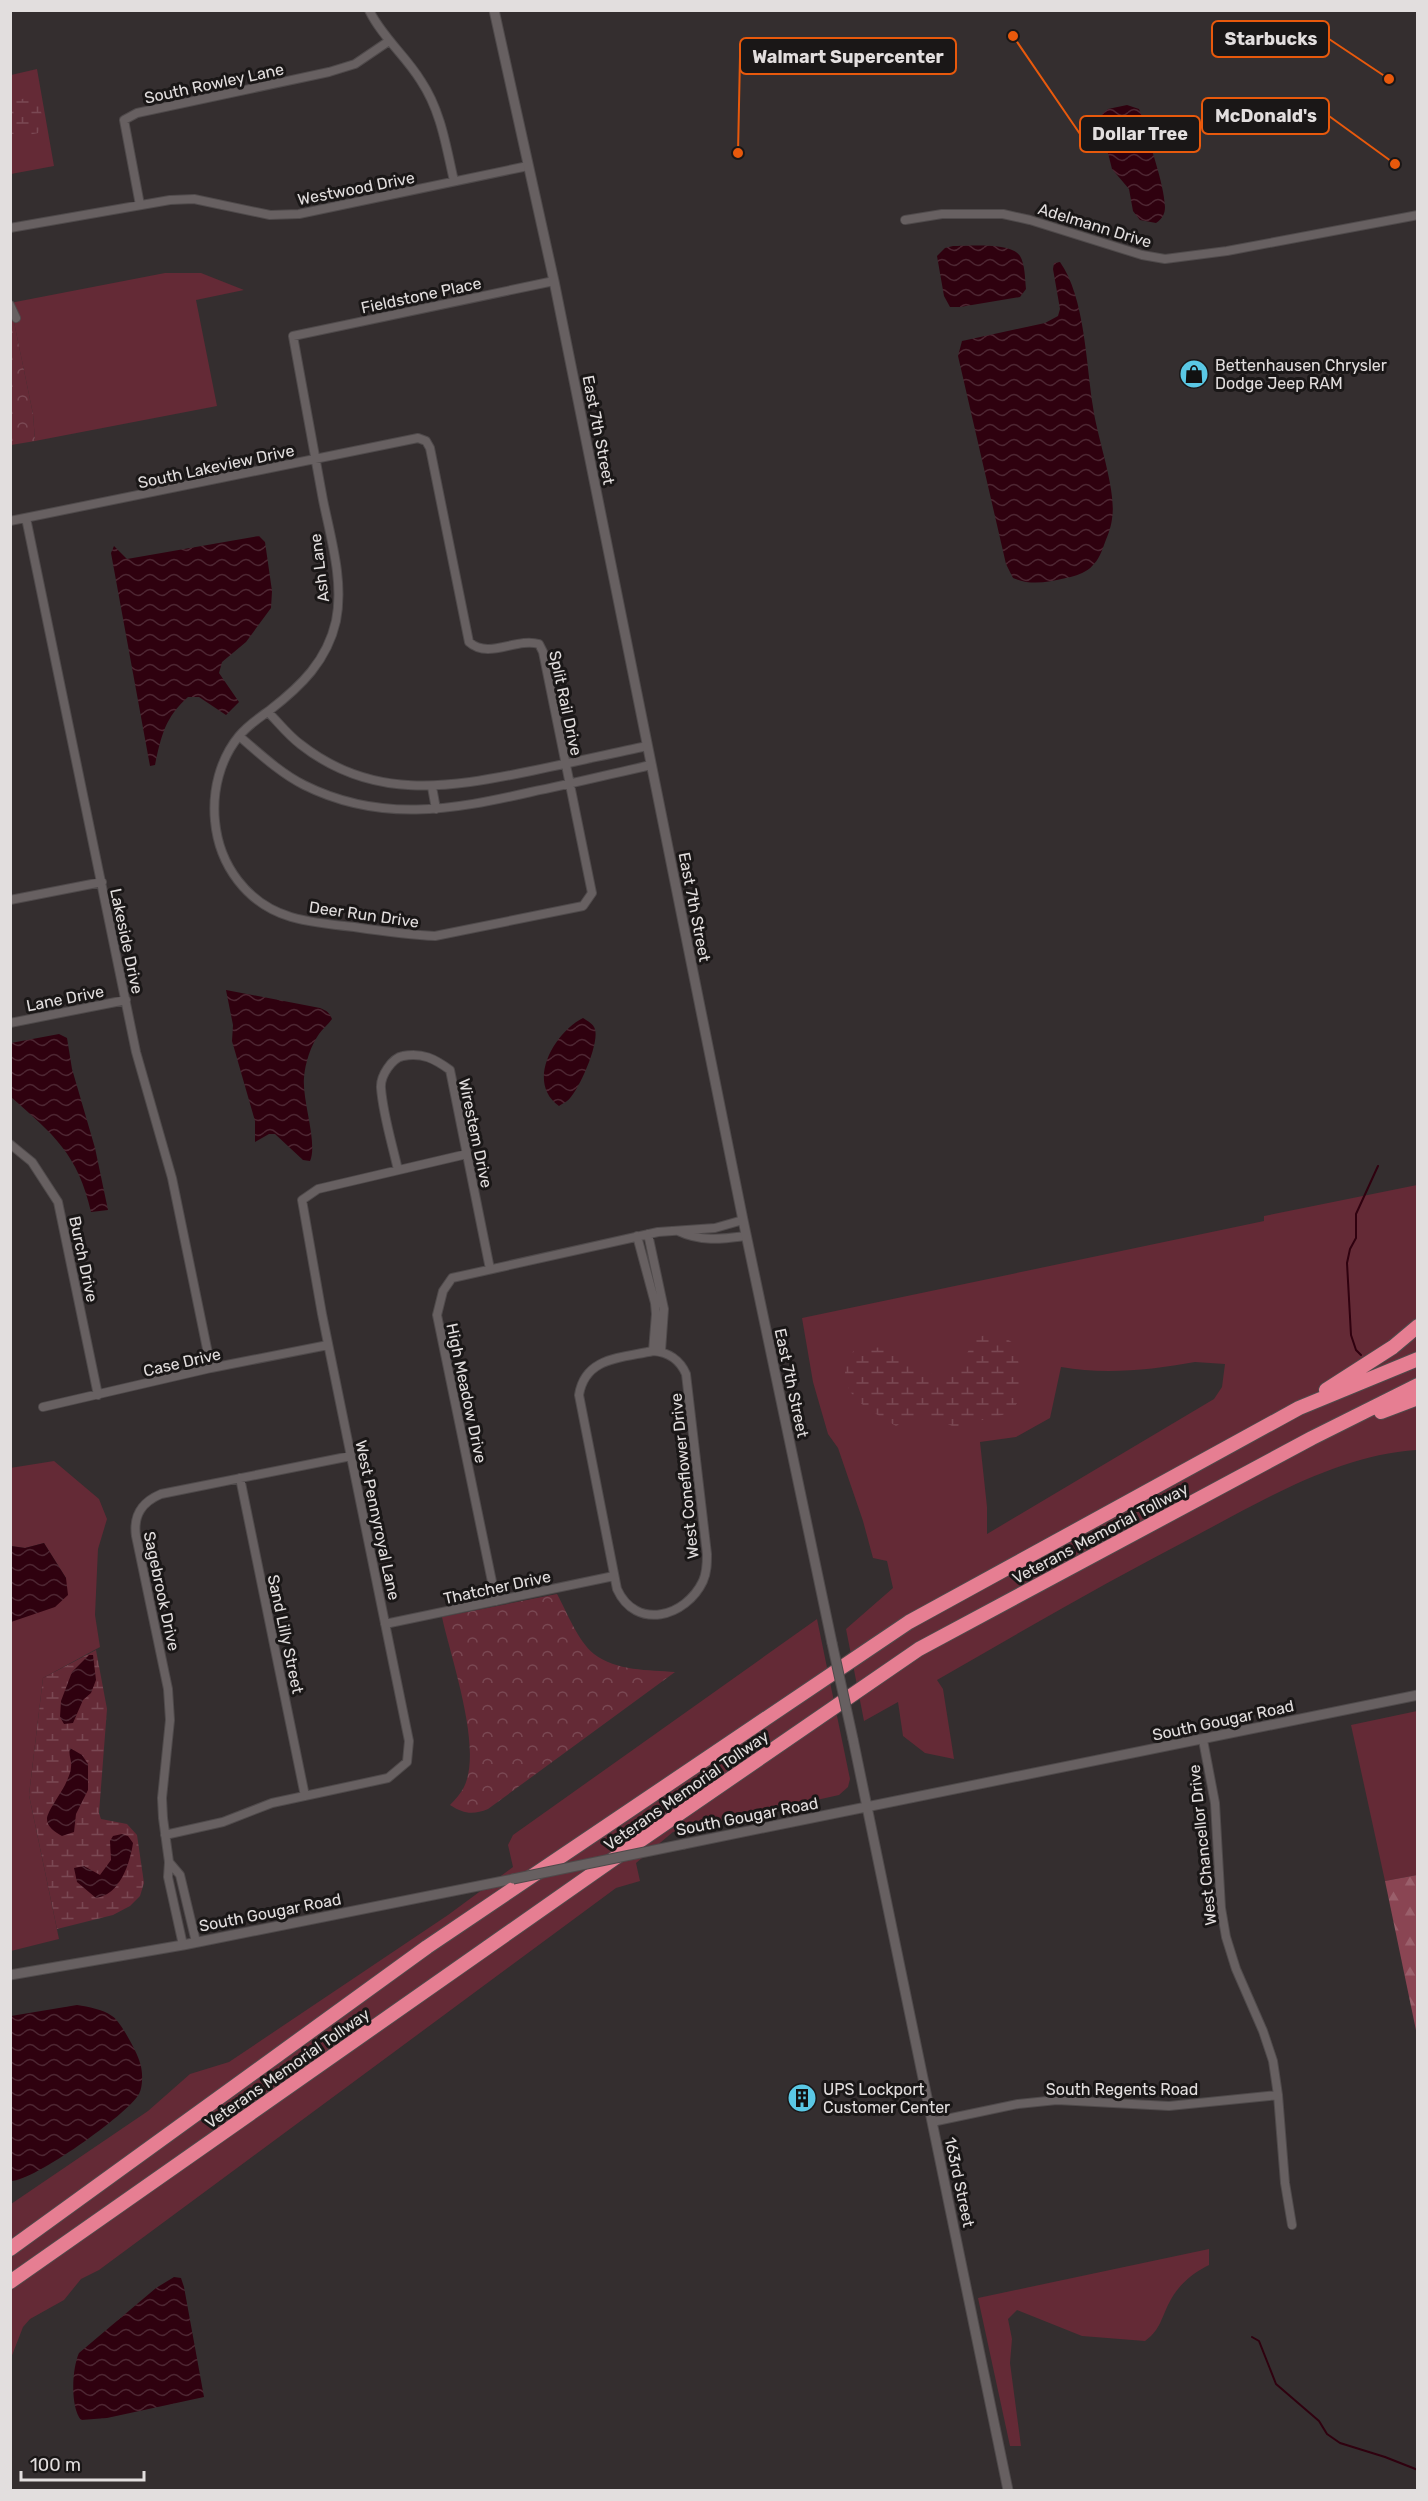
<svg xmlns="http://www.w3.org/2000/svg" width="1428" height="2501" viewBox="0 0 1428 2501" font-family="Rubik,sans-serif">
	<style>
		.green { fill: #642a36; fill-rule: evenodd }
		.forest { fill: url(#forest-firs) }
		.wetland { fill: url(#wetland-marsh) }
		.park { fill: url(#park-crowns) }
		.water { fill: url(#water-waves) }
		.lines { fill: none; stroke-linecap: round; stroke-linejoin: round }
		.stream { stroke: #2f010f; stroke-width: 2 }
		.minor-casing { stroke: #4f4a4b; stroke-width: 10 }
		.tertiary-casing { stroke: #4f4a4b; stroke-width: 11 }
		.motorway-casing { stroke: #4f4a4b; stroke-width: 16 }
		.minor { stroke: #676061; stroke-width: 8 }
		.tertiary { stroke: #676061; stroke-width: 9 }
		.motorway { stroke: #e67e92; stroke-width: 14 }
		.tertiary-bridge-casing { stroke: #4f4a4b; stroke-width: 11; stroke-linecap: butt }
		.tertiary-bridge { stroke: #676061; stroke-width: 9 }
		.labels { text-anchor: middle; stroke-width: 6; stroke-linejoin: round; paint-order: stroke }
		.street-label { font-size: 16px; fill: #e2dede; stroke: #1a1717 }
		.poi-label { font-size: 16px; fill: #e2dede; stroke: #1a1717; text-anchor: start }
		.leader { fill: none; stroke: #e8590c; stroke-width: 2 }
		.callout-dot { fill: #e8590c; stroke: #1a1717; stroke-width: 2 }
		.callout { fill: #1a1717; stroke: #e8590c; stroke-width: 2 }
		.callout-label { font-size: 18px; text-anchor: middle; font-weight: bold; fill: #e2dede }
	</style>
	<defs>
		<pattern id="forest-firs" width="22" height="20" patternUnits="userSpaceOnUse" patternTransform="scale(1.5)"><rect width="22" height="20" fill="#8a4553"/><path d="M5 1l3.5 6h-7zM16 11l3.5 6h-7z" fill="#9a5f6b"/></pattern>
		<pattern id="wetland-marsh" width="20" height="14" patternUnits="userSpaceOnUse" patternTransform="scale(1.5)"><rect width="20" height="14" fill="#642a36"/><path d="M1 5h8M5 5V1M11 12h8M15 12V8" fill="none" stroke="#7a4853"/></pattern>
		<pattern id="park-crowns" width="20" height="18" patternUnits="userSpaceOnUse" patternTransform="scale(1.5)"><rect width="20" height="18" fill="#642a36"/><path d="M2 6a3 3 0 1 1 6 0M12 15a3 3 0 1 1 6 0" fill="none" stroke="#7a4853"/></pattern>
		<pattern id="water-waves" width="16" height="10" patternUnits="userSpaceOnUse" patternTransform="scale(1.5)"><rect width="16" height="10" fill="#2f010f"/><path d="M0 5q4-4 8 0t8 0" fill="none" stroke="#4d2632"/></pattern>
	</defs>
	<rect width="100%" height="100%" fill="#342e2f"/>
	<!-- green -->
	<path class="green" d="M37,69L54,166L11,174V75Z
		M165,273H201L244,290L196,300L217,406L35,441L33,414L10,303Z
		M1417,1185V1450C1339,1455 1267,1498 1199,1534C1110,1580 1024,1630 937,1680L943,1689L954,1759L925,1753L903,1736L898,1702L864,1721L846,1629L893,1588L887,1561L873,1558L863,1521L838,1448L828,1434L813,1382L802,1318L1264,1221V1216ZM1195,1362L1225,1364L1222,1387L1214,1399L987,1534V1507L980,1442L1016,1437L1050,1418L1061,1367C1104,1375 1152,1370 1195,1362Z
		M54,1461L99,1499L107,1519L98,1549L95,1615L100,1647L43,1678L29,1795L59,1939L11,1951V1622L66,1578L44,1543L25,1548L11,1546L10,1468Z
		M817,1619L850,1779L848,1787L839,1795L673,1832L636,1863L640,1881L616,1888L99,2270L81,2279L64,2300L30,2319L23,2327L11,2358V2204L148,2111L190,2074L229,2062L448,1915L513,1867L508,1845L513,1835Z
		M1417,1711V1875L1385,1881L1351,1725Z
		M1209,2249V2265C1191,2274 1177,2286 1168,2305C1161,2320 1159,2331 1145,2341L1082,2336L1017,2310L1008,2319L1012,2339L1010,2363L1021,2446H1010L978,2298Z"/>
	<!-- forest -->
	<path class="forest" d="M1417,1875H1418L1417,2035L1385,1881Z"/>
	<!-- wetland -->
	<path class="wetland" d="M37,95L43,120L38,133L23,136L12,134L11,102Z
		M998,1333L1013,1343L1020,1367V1399L1010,1413L954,1427C930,1415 920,1414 896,1426C867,1408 827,1390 854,1350C866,1348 880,1346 893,1349C910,1353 937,1391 956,1371L977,1337Z
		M96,1650L107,1709L99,1813L101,1819L127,1824L137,1835L144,1883L140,1896L130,1906L113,1915L57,1929L29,1795L43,1678Z"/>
	<!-- park -->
	<path class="park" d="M11,320L14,322L33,414L35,441L11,445Z
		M557,1594C567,1612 577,1640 594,1654C616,1671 649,1670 675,1672L488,1809C473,1815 464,1814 450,1805C455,1800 461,1793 464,1787C483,1748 451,1659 442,1617Z"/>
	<!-- water -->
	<path class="water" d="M1127,105L1139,109L1143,119C1149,144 1164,182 1165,207C1165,214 1162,219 1156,223L1140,220L1133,211L1129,189L1112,169L1103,133L1102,114L1108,109Z
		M953,246C968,246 1012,242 1020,256C1025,264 1025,279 1026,289L1020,297L960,307H950L944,296L937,256L945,248Z
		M1060,262C1085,297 1086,364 1093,407C1097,438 1117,490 1112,519C1111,528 1107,537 1104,545C1097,566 1087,574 1066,578C1047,582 1032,586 1013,578L1006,564L958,356L962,341L1045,323L1058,316L1060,309L1053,269L1054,263Z
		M259,536L265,542L272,591L271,608L246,642L222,662L219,673L239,702L226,715L199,697H188C165,717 161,737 155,765L150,766L111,553L114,546L127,559Z
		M226,990L320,1008C327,1011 329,1012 332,1019C328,1025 323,1028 319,1034C311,1045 305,1063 304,1078C302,1100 318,1144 310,1161L303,1160L275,1134H269L255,1142V1121L232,1041L233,1025Z
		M583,1018C586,1020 592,1023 594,1027C602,1039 578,1093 567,1101C565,1103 561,1104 559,1106C525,1082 555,1032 583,1018Z
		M59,1034L67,1038L72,1069L95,1148L108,1210L91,1212C78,1154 53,1134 11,1097V1043Z
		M44,1543L66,1578L68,1595L55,1607L11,1622V1546L25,1548Z
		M89,1655H93L96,1680L91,1693L83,1700L73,1723L64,1724L60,1717L61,1701L72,1672Z
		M70,1748L82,1755L88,1764V1790L76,1814L74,1832L62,1836C55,1832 47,1827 47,1819C47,1812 61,1793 65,1785C67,1780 71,1773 71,1767C72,1760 68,1755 70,1748Z
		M122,1834L128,1836L133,1843C130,1863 120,1895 96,1898L77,1882L74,1868L84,1866L100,1875L111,1860L110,1841L113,1836Z
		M77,2005C89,2007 102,2009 112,2016C120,2020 138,2054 140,2063C143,2071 143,2087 139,2094C127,2115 32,2182 11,2181V2016Z
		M174,2277L181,2278L184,2287L204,2397L107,2418L81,2420C70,2407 72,2368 79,2353L156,2288Z"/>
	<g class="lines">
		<!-- stream -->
		<path class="stream" d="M1361,1355L1356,1350L1351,1335L1347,1263L1350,1249L1356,1238V1214L1378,1166
			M1252,2337L1259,2341L1276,2384L1319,2421L1327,2434L1340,2443L1385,2457L1418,2470"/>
		<!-- minor casing -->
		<g class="minor-casing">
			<path id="minor" d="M369,10C382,37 406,56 421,81C441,111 446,146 454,181
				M140,205L124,120L137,113L329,72L355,64L389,41
				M905,220L942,214H1003L1030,220L1142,255L1165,259L1227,251L1418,215
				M10,228L170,200L194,199L270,215L299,214L528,166
				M10,305L16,318
				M26,518L136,1052L172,1178L211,1368
				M10,521L418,438L426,441L430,448L469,642C489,660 516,637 539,644L543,652L592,893L583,906L435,936C408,935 381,931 354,927C333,925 312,923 291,917C247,904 219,865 215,821C212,791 220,759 239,736C248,725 259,718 270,710C301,686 327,661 336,621C344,582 331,539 323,500C313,446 303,391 293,336L554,281
				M268,712C278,722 288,735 300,744C372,801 448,788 531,771C570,763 609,754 647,746
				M239,736C259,753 280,773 304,785C380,823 452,810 531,792C571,784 611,774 651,765
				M432,787L436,809
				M10,900L102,882
				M10,1023L126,1000
				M10,1144L32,1162L58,1202L98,1395
				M398,1170C392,1143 383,1115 381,1088C380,1076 392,1058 403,1056C422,1052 435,1059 450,1070L490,1269
				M678,1231C701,1242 722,1239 746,1236
				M648,1234L664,1309L661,1351
				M637,1236L655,1303L656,1314L653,1351
				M653,1351C668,1352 680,1360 686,1374L707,1554C707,1563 707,1572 703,1581C686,1617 636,1631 617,1589L579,1395C585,1357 621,1358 653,1351Z
				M43,1407L211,1368L328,1345
				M240,1478L305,1796
				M496,1601L437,1315L443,1291L452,1278L658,1232L715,1228L743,1220
				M385,1624L614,1576
				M1203,1740L1215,1803L1221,1908L1226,1937L1236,1969L1263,2031L1273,2061L1278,2095L1285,2183L1292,2225
				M165,1835L223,1822L272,1803L388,1778L407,1762L409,1741L322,1314L302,1200L318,1189L467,1154
				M169,1862L180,1875L196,1942
				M183,1945L168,1877L169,1862L163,1818L162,1798L170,1720L168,1689L136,1536C133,1515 142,1502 161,1494L351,1456
				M932,2122L1018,2104L1057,2100L1169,2106L1278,2095"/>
		</g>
		<!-- tertiary casing -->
		<g class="tertiary-casing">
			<path id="tertiary" d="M494,10L554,281L743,1220L832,1643
				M853,1739L1008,2490
				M684,1844L1418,1695
				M10,1975L183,1945L513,1879"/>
		</g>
		<!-- motorway casing -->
		<g class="motorway-casing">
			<path id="motorway" d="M1326,1390L1393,1347L1418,1326
				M1381,1412L1418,1398
				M10,2249L427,1947L909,1622L1299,1408L1418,1359
				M10,2282L625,1851L919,1649L1312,1438L1418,1385"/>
		</g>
		<!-- minor -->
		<use href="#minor" class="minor"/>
		<!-- tertiary -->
		<use href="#tertiary" class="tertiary"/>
		<!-- motorway -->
		<use href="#motorway" class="motorway"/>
		<!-- tertiary-bridge casing -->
		<g class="tertiary-bridge-casing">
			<path id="tertiary-bridge" d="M832,1643L853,1739
				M513,1879L684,1844"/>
		</g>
		<!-- tertiary-bridge -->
		<use href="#tertiary-bridge" class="tertiary-bridge"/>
	</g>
	<!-- icons -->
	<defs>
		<g id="shop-disc" transform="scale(1.5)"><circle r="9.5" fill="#5ac8e5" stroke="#1a1717"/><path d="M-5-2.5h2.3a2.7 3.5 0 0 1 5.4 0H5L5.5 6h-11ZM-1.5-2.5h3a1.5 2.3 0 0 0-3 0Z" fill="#111"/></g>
		<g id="building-disc" transform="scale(1.5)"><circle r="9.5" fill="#5ac8e5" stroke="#1a1717"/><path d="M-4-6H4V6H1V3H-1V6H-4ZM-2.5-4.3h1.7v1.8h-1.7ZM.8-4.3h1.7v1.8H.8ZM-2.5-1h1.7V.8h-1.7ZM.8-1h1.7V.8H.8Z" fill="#111"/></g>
	</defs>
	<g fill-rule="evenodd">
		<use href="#shop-disc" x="1194" y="374"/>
		<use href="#building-disc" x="802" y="2098"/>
	</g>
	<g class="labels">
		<!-- street labels -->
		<g class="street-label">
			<text transform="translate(214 83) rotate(-12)" y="6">South Rowley Lane</text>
			<text transform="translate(356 188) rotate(-11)" y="6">Westwood Drive</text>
			<text transform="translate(1095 225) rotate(17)" y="6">Adelmann Drive</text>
			<text transform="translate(421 295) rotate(-12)" y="6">Fieldstone Place</text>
			<text transform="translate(599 430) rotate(79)" y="6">East 7th Street</text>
			<text transform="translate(216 466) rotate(-12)" y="6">South Lakeview Drive</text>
			<text transform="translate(319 568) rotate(-97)" y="6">Ash Lane</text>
			<text transform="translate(566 703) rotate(78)" y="6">Split Rail Drive</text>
			<text transform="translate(695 907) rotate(79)" y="6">East 7th Street</text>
			<text transform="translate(364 914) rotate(8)" y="6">Deer Run Drive</text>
			<text transform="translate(127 941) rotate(78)" y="6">Lakeside Drive</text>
			<text transform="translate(65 998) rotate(-11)" y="6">Lane Drive</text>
			<text transform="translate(476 1133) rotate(78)" y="6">Wirestem Drive</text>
			<text transform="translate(84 1259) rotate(78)" y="6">Burch Drive</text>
			<text transform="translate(182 1362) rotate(-13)" y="6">Case Drive</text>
			<text transform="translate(792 1383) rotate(78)" y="6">East 7th Street</text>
			<text transform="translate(467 1393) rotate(78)" y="6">High Meadow Drive</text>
			<text transform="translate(684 1476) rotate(-96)" y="6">West Coneflower Drive</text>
			<text transform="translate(378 1520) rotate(78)" y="6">West Pennyroyal Lane</text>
			<text transform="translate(1100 1533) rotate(-28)" y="6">Veterans Memorial Tollway</text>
			<text transform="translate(497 1587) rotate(-12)" y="6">Thatcher Drive</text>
			<text transform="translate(162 1591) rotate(78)" y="6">Sagebrook Drive</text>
			<text transform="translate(286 1634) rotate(78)" y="6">Sand Lilly Street</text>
			<text transform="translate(1223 1720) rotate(-12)" y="6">South Gougar Road</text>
			<text transform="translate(686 1790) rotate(-35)" y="6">Veterans Memorial Tollway</text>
			<text transform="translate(747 1816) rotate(-11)" y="6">South Gougar Road</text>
			<text transform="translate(1202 1845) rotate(-96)" y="6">West Chancellor Drive</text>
			<text transform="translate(270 1912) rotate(-11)" y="6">South Gougar Road</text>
			<text transform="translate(287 2068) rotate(-35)" y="6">Veterans Memorial Tollway</text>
			<text x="1122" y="2095">South Regents Road</text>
			<text transform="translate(960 2182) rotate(78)" y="6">163rd Street</text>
		</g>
		<!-- poi labels -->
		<g class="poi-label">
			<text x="1215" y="371">Bettenhausen Chrysler<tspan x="1215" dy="18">Dodge Jeep RAM</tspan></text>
			<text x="823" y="2095">UPS Lockport<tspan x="823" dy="18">Customer Center</tspan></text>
		</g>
	</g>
	<!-- callouts -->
	<path class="leader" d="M1389 79L1329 39M738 153L740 56M1395 164L1329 116M1013 36L1080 134"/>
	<g class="callout-dot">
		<circle cx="1389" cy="79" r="6"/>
		<circle cx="738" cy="153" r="6"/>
		<circle cx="1395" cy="164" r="6"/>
		<circle cx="1013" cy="36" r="6"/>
	</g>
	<g class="callout">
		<rect x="1212" y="21" width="117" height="36" rx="6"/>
		<rect x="740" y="38" width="216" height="36" rx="6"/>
		<rect x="1202" y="98" width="127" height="36" rx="6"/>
		<rect x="1080" y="116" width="120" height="36" rx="6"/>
	</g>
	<g class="callout-label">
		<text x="1271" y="45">Starbucks</text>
		<text x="848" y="63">Walmart Supercenter</text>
		<text x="1266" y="122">McDonald's</text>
		<text x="1140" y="140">Dollar Tree</text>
	</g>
	<!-- border -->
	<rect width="1428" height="2501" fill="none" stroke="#e2dede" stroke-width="24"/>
	<!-- scale -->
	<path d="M21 2471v9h123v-9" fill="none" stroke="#e2dede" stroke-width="3"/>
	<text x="30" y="2471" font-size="18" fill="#e2dede" stroke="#1a1717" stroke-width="4.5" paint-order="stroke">100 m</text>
</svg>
